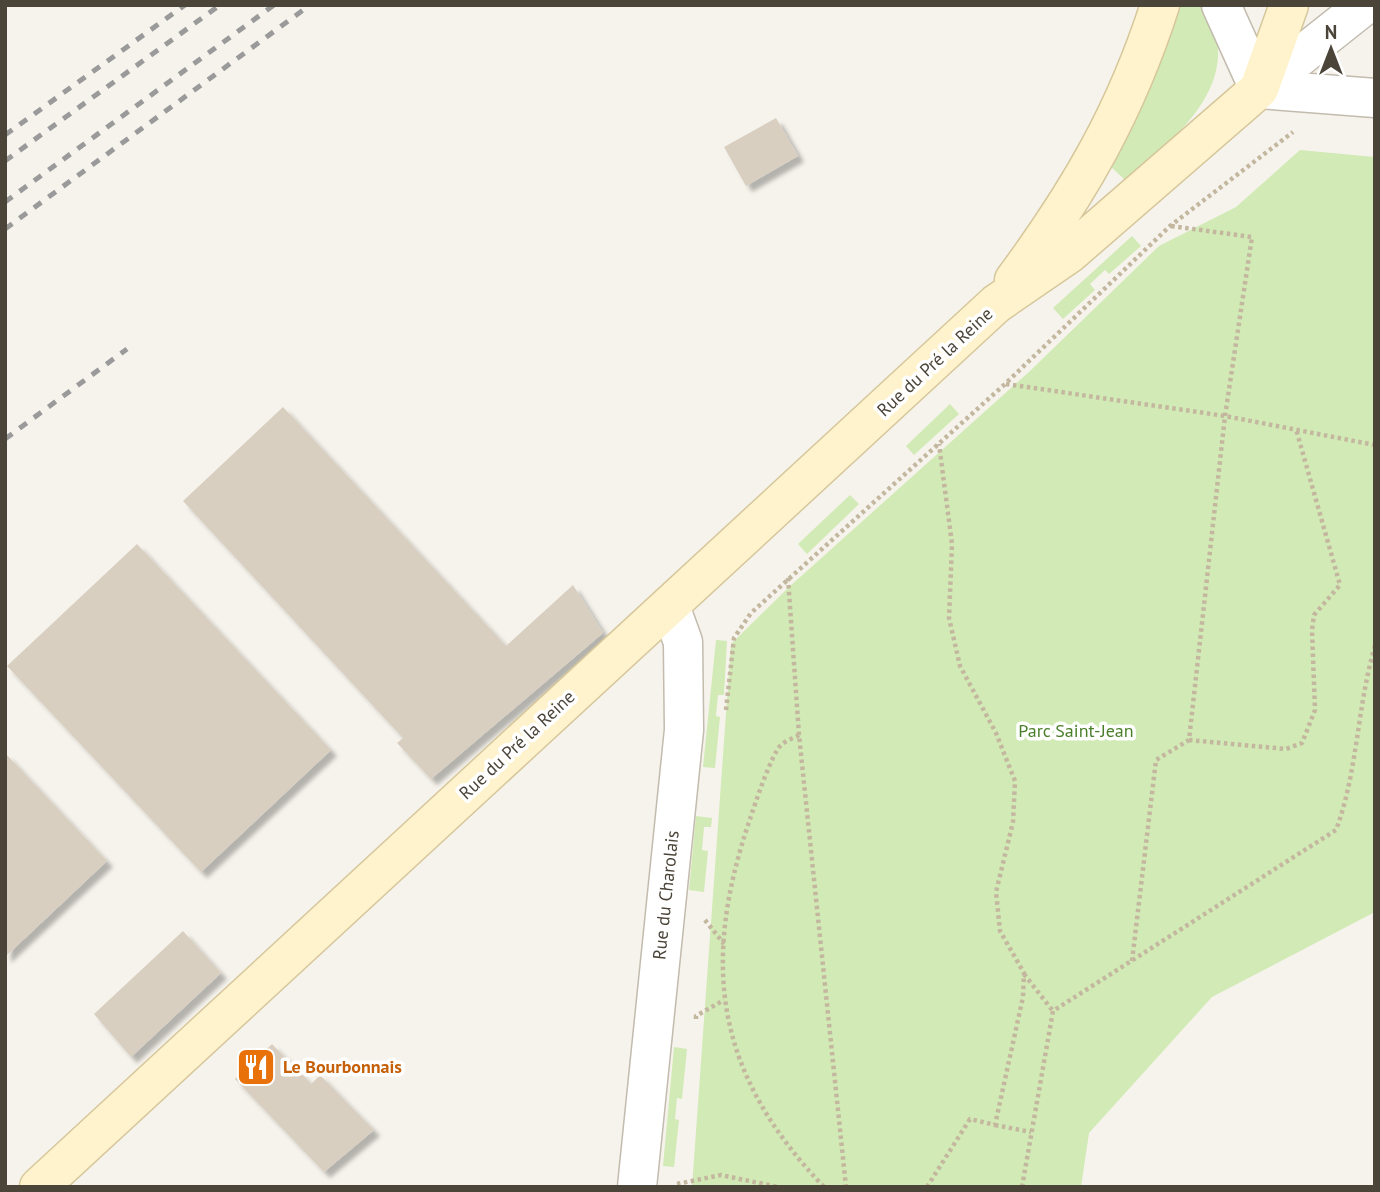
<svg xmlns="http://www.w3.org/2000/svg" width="1380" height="1192" viewBox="0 0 1380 1192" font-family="'PT Sans',sans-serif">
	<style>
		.green { fill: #d2eab5 }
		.building { fill: #d8cfc1; filter: url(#shadow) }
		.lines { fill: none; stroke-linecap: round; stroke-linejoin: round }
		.minor-casing { stroke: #c2bbae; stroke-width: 41 }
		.secondary-casing { stroke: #d6c79b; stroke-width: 41 }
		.path { stroke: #c4b79f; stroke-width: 4.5; stroke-dasharray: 3.5 3.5; stroke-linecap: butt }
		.minor { stroke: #fff; stroke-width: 38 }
		.secondary { stroke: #fff3cd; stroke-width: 38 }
		.rail { stroke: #9a9a9a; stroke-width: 5; stroke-dasharray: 9 9; stroke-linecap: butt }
		.labels { text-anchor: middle; stroke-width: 7; stroke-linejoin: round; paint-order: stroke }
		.street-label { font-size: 18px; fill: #4b4439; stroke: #fff }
		.park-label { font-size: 18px; fill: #4a7f2a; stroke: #fff }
		.food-label { font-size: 18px; font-weight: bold; fill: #c56008; stroke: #fff; text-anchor: start }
	</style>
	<defs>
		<filter id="shadow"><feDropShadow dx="6" dy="6" stdDeviation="2" flood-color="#0004"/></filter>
	</defs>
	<rect width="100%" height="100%" fill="#f6f3ec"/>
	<!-- green -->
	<path class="green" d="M1171,5H1200C1205,16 1215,28 1217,40C1227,100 1165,146 1125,180L1109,165Z
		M1300,150L1375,157V912L1212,997L1089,1133L1081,1187H692L731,644L789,587L1030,371L1159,246L1236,207Z
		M1132,236L1141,246L1109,274L1105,270L1090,284L1095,290L1063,319L1053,308Z
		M950,404L959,414L914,455L906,446Z
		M850,495L859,504L807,554L798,544Z
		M716,640L727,641L724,695H718L716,716L720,717L715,768L703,767Z
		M696,816L712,818L711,827H704L702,850L708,851L704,892L689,890Z
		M674,1047L687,1049L682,1099L677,1098L675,1119L679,1120L674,1167L663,1166Z"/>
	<!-- building -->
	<path class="building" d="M776,118L798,156L746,186L724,147Z
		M283,407L506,646L573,585L603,633L431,779L397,743L403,738L183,501Z
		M137,544L331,750L201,872L7,666Z
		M5,753L107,861L5,957Z
		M183,931L221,973L131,1057L94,1014Z
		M272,1044L311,1084L320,1075L374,1130L324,1172L235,1079Z"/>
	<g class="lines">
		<!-- minor casing -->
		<g class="minor-casing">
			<path id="minor" d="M1221,5L1259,89
				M1259,89L1365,5
				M1259,89L1375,98
				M637,1187L684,730L683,642L670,606"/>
		</g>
		<!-- secondary casing -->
		<g class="secondary-casing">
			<path id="secondary" d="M1014,280C1080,191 1126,111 1160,5
				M39,1187L996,304L1070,253L1259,89L1289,5"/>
		</g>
		<!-- path -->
		<path class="path" d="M1006,384L1225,416L1375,445
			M788,578L799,735L846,1187
			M726,710L734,638L751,613L1005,384L1170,226L1293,132
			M799,735C794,738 785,741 781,745C771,755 755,804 750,819C700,966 716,1074 824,1187
			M1189,740L1286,749L1302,743L1315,710L1312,630L1314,615L1340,585L1296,429
			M705,920L724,944
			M1132,961L1156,760L1189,740L1225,416L1252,237L1171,226
			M1024,974L1053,1011
			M696,1019V1016L724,1000
			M995,1125L1031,1132
			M677,1184L721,1175L778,1187
			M927,1187L970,1119L995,1125L1023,997L1024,973L1000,931L996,892L1013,822L1015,781L996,733L960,666L949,618L952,544L939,444
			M1022,1187L1053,1011L1336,830C1358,771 1357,706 1375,646"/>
		<!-- minor -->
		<use href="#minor" class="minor"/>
		<!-- secondary -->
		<use href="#secondary" class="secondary"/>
		<!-- rail -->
		<path class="rail" d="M5,135L185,5
			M5,161L220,5
			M5,202L274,5
			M5,229L310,5
			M5,439L127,349"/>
	</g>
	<!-- icons -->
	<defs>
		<g id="restaurant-square" transform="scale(2.0125)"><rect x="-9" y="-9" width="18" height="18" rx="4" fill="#e8710a" stroke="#fff"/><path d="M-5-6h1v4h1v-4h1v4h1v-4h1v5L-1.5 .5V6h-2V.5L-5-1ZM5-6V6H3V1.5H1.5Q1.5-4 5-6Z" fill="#fff"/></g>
	</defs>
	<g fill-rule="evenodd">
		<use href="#restaurant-square" x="256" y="1067"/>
	</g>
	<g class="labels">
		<!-- street labels -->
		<g class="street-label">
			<text transform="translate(935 362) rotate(-43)" y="6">Rue du Pré la Reine</text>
			<text transform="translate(517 745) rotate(-43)" y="6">Rue du Pré la Reine</text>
			<text transform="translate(666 895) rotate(-84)" y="6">Rue du Charolais</text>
		</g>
		<!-- park labels -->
		<g class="park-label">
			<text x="1076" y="737">Parc Saint-Jean</text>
		</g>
		<!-- food labels -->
		<g class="food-label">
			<text x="283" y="1073">Le Bourbonnais</text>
		</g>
	</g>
	<!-- border -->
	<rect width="1380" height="1192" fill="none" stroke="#4b4439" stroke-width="14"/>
	<!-- north arrow -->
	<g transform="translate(1331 49)" stroke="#ffffff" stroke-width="5" paint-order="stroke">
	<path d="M0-5L12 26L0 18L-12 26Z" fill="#4b4439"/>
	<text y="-10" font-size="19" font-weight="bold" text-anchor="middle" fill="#4b4439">N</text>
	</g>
</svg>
